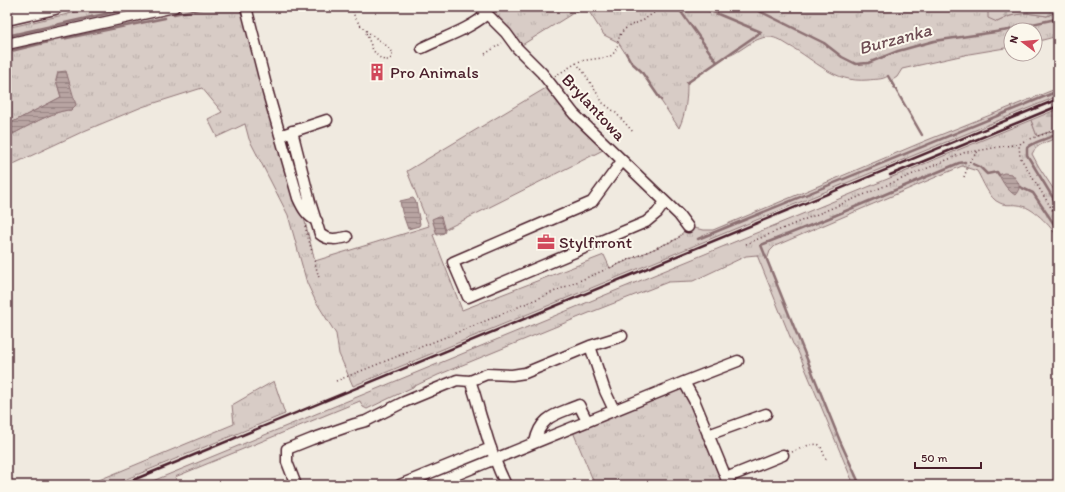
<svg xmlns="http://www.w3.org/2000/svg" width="1065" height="492" viewBox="0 0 1065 492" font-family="Itim,sans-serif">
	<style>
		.grass { fill: url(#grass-tufts); stroke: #917678 }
		.forest { fill: url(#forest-firs); stroke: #917678 }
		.water { fill: url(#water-rules); stroke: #8c6f72 }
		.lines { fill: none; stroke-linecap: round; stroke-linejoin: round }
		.stream { stroke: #8c6f72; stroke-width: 2.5 }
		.minor-casing { stroke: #4a1f2b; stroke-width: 13 }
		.highway-casing { stroke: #4a1f2b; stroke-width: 17 }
		.path { stroke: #4a1f2b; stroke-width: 1.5; stroke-dasharray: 1 3; stroke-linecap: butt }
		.minor { stroke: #fbf7ec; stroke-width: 10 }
		.highway { stroke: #fbf7ec; stroke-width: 14 }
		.rail { stroke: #4a1f2b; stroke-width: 2.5 }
		.labels { text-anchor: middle; stroke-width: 4; stroke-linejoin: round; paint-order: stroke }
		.poi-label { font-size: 17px; fill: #4a1f2b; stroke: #fbf7ec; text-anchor: start }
		.street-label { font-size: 17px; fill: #4a1f2b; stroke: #fbf7ec }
		.water-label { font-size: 18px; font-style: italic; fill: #704e55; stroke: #fbf7ec }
	</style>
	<defs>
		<pattern id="grass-tufts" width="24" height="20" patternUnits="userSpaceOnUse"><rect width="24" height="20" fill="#d8ccc6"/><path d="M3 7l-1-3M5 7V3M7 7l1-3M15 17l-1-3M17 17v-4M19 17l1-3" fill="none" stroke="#bbafaa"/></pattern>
		<pattern id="forest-firs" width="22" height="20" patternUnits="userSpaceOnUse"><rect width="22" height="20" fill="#d8ccc6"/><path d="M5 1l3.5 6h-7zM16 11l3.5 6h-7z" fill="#bbafaa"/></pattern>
		<pattern id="water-rules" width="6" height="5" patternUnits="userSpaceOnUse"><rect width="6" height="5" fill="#b8a4a2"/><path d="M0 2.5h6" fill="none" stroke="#988584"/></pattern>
	</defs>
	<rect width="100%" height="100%" fill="#f0eae0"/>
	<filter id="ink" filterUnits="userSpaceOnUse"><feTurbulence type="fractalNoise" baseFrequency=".025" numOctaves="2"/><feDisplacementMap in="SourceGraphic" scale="8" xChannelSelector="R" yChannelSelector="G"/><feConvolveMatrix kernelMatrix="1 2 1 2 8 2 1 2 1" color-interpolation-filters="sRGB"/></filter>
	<g filter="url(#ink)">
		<!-- grass -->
		<path class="grass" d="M98,7H255L247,8L301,206L315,261L429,226L407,171L551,85L609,147L444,230L441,217L433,219L437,233L433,235L462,310L604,255L610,268L677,239L688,227L704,230H713L811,189L925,141L1058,88V96L353,386L339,354L336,334L315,300L307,283L288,215L249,139L245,124L217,137L208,119L222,112L202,88L142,107L84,131L7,167V137C23,129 53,110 71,110L56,80L61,97L7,125V28Z
			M480,7H583L517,48Z
			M586,7H991L988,10L997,22L1010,16L1026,13L1047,16L1058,11V36L1035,42V30H1011V47L969,54L902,69L897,77L891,81L888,76C882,80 875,79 868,80C833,83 817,61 788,45C783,42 776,37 769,37C752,37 740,54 725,57L687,83C687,98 686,113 679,128L641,71L631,62L618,42L604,35Z
			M1031,120L1037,136L1058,129V138C1049,141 1036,144 1032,154L1039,167L1058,196V238C1051,226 1032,206 1018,205C1012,204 1006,206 1000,203C989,199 983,181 977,171L962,166L775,246L770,251L767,260L840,441L860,485H854L797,349L793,344L757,255L746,256L693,281L668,282L589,313L438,375L367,409L363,407L360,401L175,477L178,485H143Z
			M274,381L285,414L112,485H87L234,424L232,405Z
			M684,382L729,485H595L571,427Z"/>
		<!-- forest -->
		<path class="forest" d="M991,7H1058V11L1047,16L1026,13L1010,16L997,22L988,18V10Z
			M1058,109V129L1037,136L1031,120Z"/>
		<!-- water -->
		<path class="water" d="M66,71L76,105L71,110C53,110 24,129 7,137V125L61,97L56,80L58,72Z
			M1004,173L1012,174C1018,182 1023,186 1015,195C1007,190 1003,183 999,175Z
			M413,198L416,202L420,224L419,226L408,229L402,212L400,201Z
			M439,216L441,217L445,231L444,233L437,235L432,219Z"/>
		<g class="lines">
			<!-- stream -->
			<path class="stream" d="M701,7L761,32
				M751,7L824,43L842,57L856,64L868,63L898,51L934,41L1009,30C1025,24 1042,23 1058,18
				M679,9L717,62
				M174,14L207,7
				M7,36L118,11
				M62,39L165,18
				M7,52L52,41
				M626,53L631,62L641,71L661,100
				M888,76L922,135
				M687,83L761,32
				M1058,134C1052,137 1030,143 1027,148C1027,149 1027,154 1027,155L1058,206
				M973,164L980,167L987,174L997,172L999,175
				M1020,187L1033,193L1058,230
				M698,239L1058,91
				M860,485L840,441L761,245L829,218L959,163L965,162"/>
			<!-- minor casing -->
			<g class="minor-casing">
				<path id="minor" d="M246,7L268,93L298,198C303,209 307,216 317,221
					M480,7L506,33L517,48L542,73L574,114L679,215L688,227
					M7,44L174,7
					M422,48C444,37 468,30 487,14
					M292,131L310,202L320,234C328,241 338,239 347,237
					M285,134L327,120
					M622,161L592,202L453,262L468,297L646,222L657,213L665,202
					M470,381C476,395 478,409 483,423C489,444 496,465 506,485
					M684,382L738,361
					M614,410L605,391L590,346L622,336
					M708,435L766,414
					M535,442C541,415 556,415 579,405L587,421
					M726,478L783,455
					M296,485L287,462V449L312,439L355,424L366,421L404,402L457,380L470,381L487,374L512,375L525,373L590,346
					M400,485L491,448
					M431,485L684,382L694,400L729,485"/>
			</g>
			<!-- highway casing -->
			<g class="highway-casing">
				<path id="highway" d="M7,18L55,7"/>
			</g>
			<!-- path -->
			<path class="path" d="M352,7C355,35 394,41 392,57L389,60H384C371,54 371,42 365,31
				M485,54L502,43
				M576,63L583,71L603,103L615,112L634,133
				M555,76L580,61L609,57C621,50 615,37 624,30C629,25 637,23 644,20C647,17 651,15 655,12
				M1058,129L1022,142L1019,145L1020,157L1058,219
				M964,177L970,161L978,151
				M305,226L319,278
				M746,244L966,152C984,151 1001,145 1019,145
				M336,381L483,322L677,239L682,234
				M792,452L809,445L818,444L821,447L827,462"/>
			<!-- minor -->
			<use href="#minor" class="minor"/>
			<!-- highway -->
			<use href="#highway" class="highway"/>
			<!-- rail -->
			<path class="rail" d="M890,175L1058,106
				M121,485L1058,99"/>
		</g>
	</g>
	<!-- icons -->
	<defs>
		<g id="building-bare" transform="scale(1.38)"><path d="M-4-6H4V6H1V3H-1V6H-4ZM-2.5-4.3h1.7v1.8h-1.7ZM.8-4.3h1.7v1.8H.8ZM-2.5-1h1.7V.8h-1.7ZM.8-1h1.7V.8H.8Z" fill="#d1495b" stroke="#fbf7ec" stroke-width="2.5" paint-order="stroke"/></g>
		<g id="office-bare" transform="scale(1.38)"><path d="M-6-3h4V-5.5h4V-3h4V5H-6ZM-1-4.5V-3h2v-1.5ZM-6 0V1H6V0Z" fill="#d1495b" stroke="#fbf7ec" stroke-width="2.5" paint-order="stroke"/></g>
	</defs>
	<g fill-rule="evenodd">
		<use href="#building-bare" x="377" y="72"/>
		<use href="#office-bare" x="546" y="242"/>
	</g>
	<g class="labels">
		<!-- poi labels -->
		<g class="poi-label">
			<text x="390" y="78">Pro Animals</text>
			<text x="559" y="248">Stylfrront</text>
		</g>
		<!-- street labels -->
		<g class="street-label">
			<text transform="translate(594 107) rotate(47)" y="6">Brylantowa</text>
		</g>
		<!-- water labels -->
		<g class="water-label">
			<text transform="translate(895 39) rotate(-15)" y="6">Burzanka</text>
		</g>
	</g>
	<!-- margin -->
	<rect width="1065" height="492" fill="none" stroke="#fbf7ec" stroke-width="24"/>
	<rect x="12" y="12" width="1041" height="468" fill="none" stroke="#4a1f2b" stroke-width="1.5" filter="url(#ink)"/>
	<!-- north arrow -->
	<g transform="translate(1023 42) rotate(286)"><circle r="19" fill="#fbf7ec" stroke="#b4a19f"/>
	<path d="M0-3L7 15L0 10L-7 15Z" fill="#d1495b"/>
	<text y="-6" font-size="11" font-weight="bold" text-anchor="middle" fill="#4a1f2b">N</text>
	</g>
	<!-- scale -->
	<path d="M915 462v6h66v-6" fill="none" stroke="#4a1f2b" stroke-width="2"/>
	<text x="921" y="462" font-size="12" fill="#4a1f2b" stroke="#fbf7ec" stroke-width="3" paint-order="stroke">50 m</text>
</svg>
